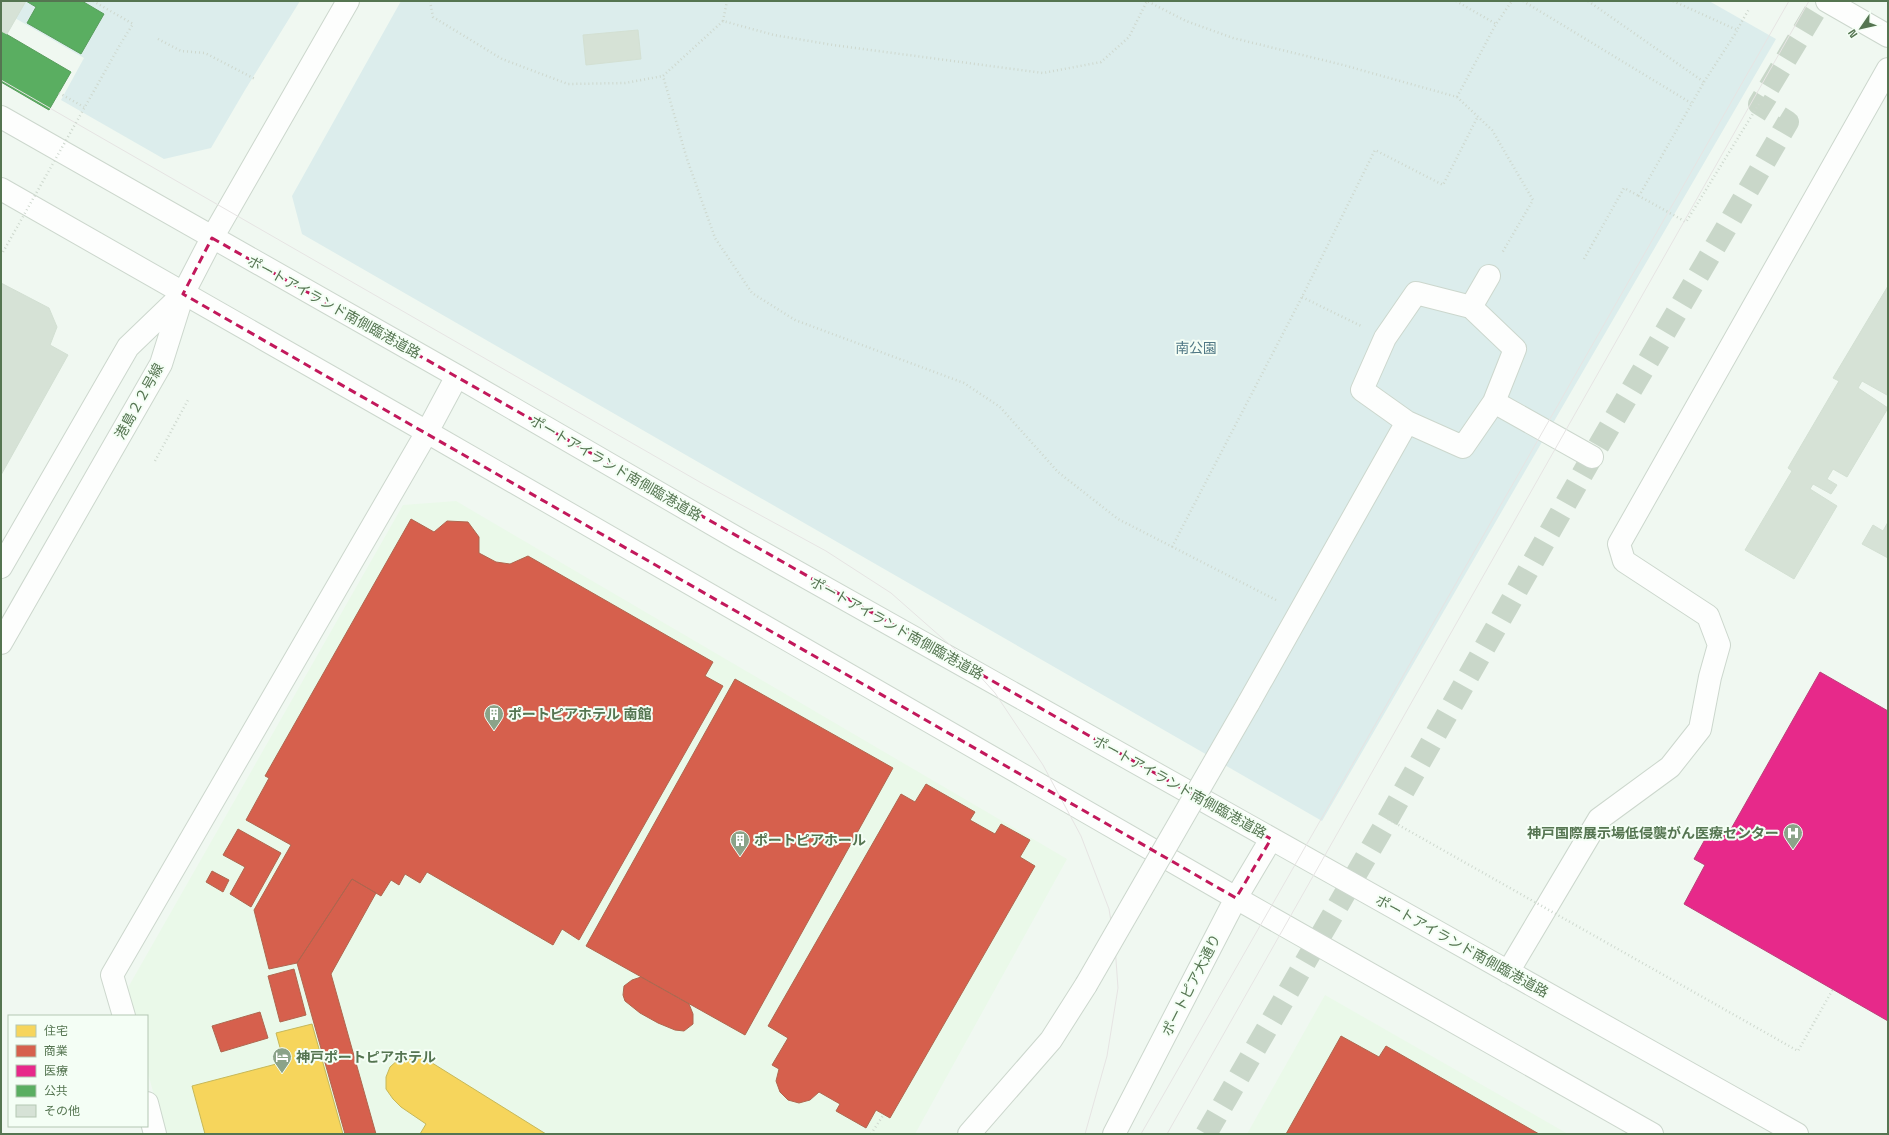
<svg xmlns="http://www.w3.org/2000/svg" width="1889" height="1135" viewBox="0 0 1889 1135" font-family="'Space Grotesk','Noto Sans JP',sans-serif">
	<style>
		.commercial { fill: #eaf9e9 }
		.green { fill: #dcedec }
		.homes { fill: #f6d55c; stroke: #c6b859 }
		.shops { fill: #d6604d; stroke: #af664e }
		.health { fill: #e7298a; stroke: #bb4079 }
		.public { fill: #5aae61; stroke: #589d5c }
		.building { fill: #d6e2d6; stroke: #d3e0d3 }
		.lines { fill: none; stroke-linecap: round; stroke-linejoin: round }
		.minor-tunnel { stroke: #c9d7c9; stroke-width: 22; stroke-dasharray: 22 11; stroke-linecap: butt }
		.minor-casing { stroke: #ccd7cd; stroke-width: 24 }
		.path { stroke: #ced8ce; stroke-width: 2.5; stroke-dasharray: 1 3; stroke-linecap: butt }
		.minor { stroke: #fdfefd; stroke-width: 22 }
		.tram { stroke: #e6e4e3; stroke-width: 1 }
		.minor-bridge-casing { stroke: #ccd7cd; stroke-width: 24; stroke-linecap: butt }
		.path-bridge { stroke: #ced8ce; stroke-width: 2.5; stroke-dasharray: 1 3; stroke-linecap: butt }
		.minor-bridge { stroke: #fdfefd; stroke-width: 22 }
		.marked { fill: none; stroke: #c2185b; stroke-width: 3; stroke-dasharray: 8 5; stroke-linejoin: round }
		.labels { text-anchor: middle; stroke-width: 4; stroke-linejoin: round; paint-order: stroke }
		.street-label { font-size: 14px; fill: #557551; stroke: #f4fef5 }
		.park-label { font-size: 14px; fill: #507885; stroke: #f4fef5 }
		.poi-label { font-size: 14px; font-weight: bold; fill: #557551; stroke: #f4fef5; text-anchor: start }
	</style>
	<rect width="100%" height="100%" fill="#f0f8f1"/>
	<!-- commercial -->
	<path class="commercial" d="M456,501L1067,859L915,1134H165L147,1070V1016H132L126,991L403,505Z
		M1325,995L1568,1134H1247Z"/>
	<!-- green -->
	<path class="green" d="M1,1H300L245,90L211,148L164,159L61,100L84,58L1,10Z
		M401,1H1709L1776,39L1322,821L302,234L292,196Z"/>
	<!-- homes -->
	<path class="homes" d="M312,1024L343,1134H205L192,1086L284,1062L276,1033Z
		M410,1056L420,1057L429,1061L546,1134H420L426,1124L401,1107L393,1099L386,1089V1077L390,1067L399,1059Z"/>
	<!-- shops -->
	<path class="shops" d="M411,519L434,532L447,521L468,522L479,537V553L496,562L510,564L528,556L713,662L705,676L723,686L579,940L562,929L553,945L427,872L420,883L405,874L399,885L391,880L381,896L352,879L297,963L269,969L254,910L291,845L246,820L269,778L265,776Z
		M735,679L893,768L745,1035L586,946Z
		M926,784L975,812L970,820L995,834L1001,824L1030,840L1020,857L1035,866L890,1118L876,1110L866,1128L836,1111L840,1104L819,1092L810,1100L799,1103L788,1100L780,1092L776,1081L779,1069L772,1065L788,1038L768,1026L901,794L915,802Z
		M238,829L281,853L251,907L230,894L245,867L223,855Z
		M212,871L229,880L223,892L206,882Z
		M352,879L376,893L331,974L376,1134H345L297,963Z
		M294,969L306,1015L280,1022L268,976Z
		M641,977L689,1004L693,1014V1024L684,1031L675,1030L658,1023L640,1013L625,1001L623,995L624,986L632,980Z
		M260,1012L268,1038L221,1052L212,1026Z
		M1341,1036L1379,1057L1386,1046L1539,1134H1286Z"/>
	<!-- health -->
	<path class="health" d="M1820,672L1888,711V1021L1684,904L1705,865L1694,859L1708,834L1719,841L1724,834L1727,836Z"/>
	<!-- public -->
	<path class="public" d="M26,1H82L104,14L81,54L27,23L36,7Z
		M1,31L71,72L49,110L1,82Z"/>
	<!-- building -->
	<path class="building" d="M1,1H26L7,34L1,31Z
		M638,30L641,59L586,65L583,35Z
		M1,283L49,308L57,327L50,345L68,355L1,475Z
		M1888,286V393L1887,395L1862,381L1858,388L1888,408L1847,477L1833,469L1827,479L1837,485L1831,494L1813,484L1810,489L1837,506L1794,579L1745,550L1792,471L1788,468L1839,381L1833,378Z
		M1888,522V558L1862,544L1873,525L1883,531Z"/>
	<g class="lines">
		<!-- minor-tunnel -->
		<path class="minor-tunnel" d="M1206,1134L1388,819L1592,457L1788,122L1759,104L1821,1"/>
		<!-- minor casing -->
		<g class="minor-casing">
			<path id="minor" d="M1827,1L1888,36
				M1,117L457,376L740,540L1797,1134
				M1,189L427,432L1236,898L1652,1134
				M1416,293L1471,307L1515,349L1494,402L1463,447L1407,422L1362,390L1385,338Z
				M1471,307L1489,276
				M1494,402L1592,457
				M1,567L128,347L181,296
				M1,643L161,364L183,294L212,238L348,1
				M1248,704L1407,422
				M1508,972L1599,819L1670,767L1700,729L1710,677L1719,645L1708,616L1624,561L1619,544L1888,69
				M124,1016L112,975L427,432L457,376
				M147,1103L155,1134
				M969,1134L1051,1040L1086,985
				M1114,1134L1236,898L1271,839"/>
		</g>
		<!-- path -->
		<path class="path" d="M93,1L133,24L121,43
			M430,1L433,17L502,59L568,84L625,83L663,76
			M1456,1L1496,24
			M1523,1L1691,103
			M1588,1L1704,82L1639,196L1686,222L1759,104
			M1673,1L1737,30L1749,9
			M723,21L727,1
			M158,39L181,51L205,53L255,79
			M1704,82L1737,31
			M59,93L84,107
			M1457,97L1496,24L1512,1
			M1584,259L1624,188L1639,196
			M1302,297L1361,326
			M155,461L188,400
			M1172,547L1302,297L1375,150L1443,185L1478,116
			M1276,600L1118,519L1058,472L1000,407L964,383L795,320L752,293L715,238L687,159L663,76L723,21L774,35L833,45L1043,73L1101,62L1129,37L1147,1L1186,21L1233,38L1343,65L1457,97L1492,130L1533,200L1502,253
			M871,1134L884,1114"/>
		<!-- minor -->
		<use href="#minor" class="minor"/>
		<!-- tram -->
		<path class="tram" d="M1,80L705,485L826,551L891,593L958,652L995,693L1043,765L1081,836L1109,909L1115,946L1118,988L1107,1056L1085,1134
			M1141,1134L1789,1
			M1167,1134L1809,1"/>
		<!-- minor-bridge casing -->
		<g class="minor-bridge-casing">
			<path id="minor-bridge" d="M1086,985L1248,704"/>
		</g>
		<!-- path-bridge -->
		<path class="path-bridge" d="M3,252L121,43
			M1388,819L1798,1051L1833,989"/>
		<!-- minor-bridge -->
		<use href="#minor-bridge" class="minor-bridge"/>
	</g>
	<!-- marked area -->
	<path class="marked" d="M212,238L1271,839L1236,898L183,294Z"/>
	<!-- icons -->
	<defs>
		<g id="building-pin" transform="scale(1)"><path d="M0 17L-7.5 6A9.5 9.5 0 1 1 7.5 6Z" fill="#8ba389" stroke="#f4fef5"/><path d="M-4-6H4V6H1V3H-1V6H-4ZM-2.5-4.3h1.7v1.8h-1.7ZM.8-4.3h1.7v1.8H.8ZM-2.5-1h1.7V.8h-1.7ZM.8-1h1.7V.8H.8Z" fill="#fff"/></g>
		<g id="hospital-pin" transform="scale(1)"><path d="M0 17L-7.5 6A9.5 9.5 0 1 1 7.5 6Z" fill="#8ba389" stroke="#f4fef5"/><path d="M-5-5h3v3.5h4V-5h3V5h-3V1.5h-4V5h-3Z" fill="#fff"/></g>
		<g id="hotel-pin" transform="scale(1)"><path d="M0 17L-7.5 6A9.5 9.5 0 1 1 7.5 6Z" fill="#8ba389" stroke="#f4fef5"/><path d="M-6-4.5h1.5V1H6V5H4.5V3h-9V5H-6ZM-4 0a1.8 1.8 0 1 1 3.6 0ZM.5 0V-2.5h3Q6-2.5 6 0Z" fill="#fff"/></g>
	</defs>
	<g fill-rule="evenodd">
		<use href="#building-pin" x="494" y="714"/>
		<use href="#hospital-pin" x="1793" y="833"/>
		<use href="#building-pin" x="740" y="840"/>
		<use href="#hotel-pin" x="282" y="1057"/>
	</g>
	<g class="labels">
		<!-- street labels -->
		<g class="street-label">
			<text transform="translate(334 307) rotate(29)" y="5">ポートアイランド南側臨港道路</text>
			<text transform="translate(139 401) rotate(-61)" y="5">港島２２号線</text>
			<text transform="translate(616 468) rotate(30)" y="5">ポートアイランド南側臨港道路</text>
			<text transform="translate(897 628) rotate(29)" y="5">ポートアイランド南側臨港道路</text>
			<text transform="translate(1180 787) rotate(29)" y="5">ポートアイランド南側臨港道路</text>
			<text transform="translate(1462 946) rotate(29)" y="5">ポートアイランド南側臨港道路</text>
			<text transform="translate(1191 985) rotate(-63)" y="5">ポートピア大通り</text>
		</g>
		<!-- park labels -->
		<g class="park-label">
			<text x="1196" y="353">南公園</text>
		</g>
		<!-- poi labels -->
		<g class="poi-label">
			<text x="508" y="719">ポートピアホテル 南館</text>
			<text x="1779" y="838" text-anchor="end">神戸国際展示場低侵襲がん医療センター</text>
			<text x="754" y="845">ポートピアホール</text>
			<text x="296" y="1062">神戸ポートピアホテル</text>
		</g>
	</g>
	<!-- border -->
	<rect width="1889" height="1135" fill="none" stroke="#557551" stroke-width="4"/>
	<!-- legend -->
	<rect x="8" y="1015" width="140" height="112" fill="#f4fef5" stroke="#b4c7b3"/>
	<rect x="16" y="1025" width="20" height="12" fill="#f6d55c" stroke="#b4c7b3"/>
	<text x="44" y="1035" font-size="12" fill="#557551">住宅</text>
	<rect x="16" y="1045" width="20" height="12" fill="#d6604d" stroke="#b4c7b3"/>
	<text x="44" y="1055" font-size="12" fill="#557551">商業</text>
	<rect x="16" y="1065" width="20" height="12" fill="#e7298a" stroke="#b4c7b3"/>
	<text x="44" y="1075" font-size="12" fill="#557551">医療</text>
	<rect x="16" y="1085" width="20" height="12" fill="#5aae61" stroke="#b4c7b3"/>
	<text x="44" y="1095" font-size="12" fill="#557551">公共</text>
	<rect x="16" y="1105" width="20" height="12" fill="#d6e2d6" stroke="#b4c7b3"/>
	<text x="44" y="1115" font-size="12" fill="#557551">その他</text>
	<!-- north arrow -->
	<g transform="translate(1861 28) rotate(236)" stroke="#f4fef5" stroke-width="3" paint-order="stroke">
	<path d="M0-3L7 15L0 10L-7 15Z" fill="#557551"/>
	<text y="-6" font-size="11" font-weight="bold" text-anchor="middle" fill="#557551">N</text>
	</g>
</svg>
